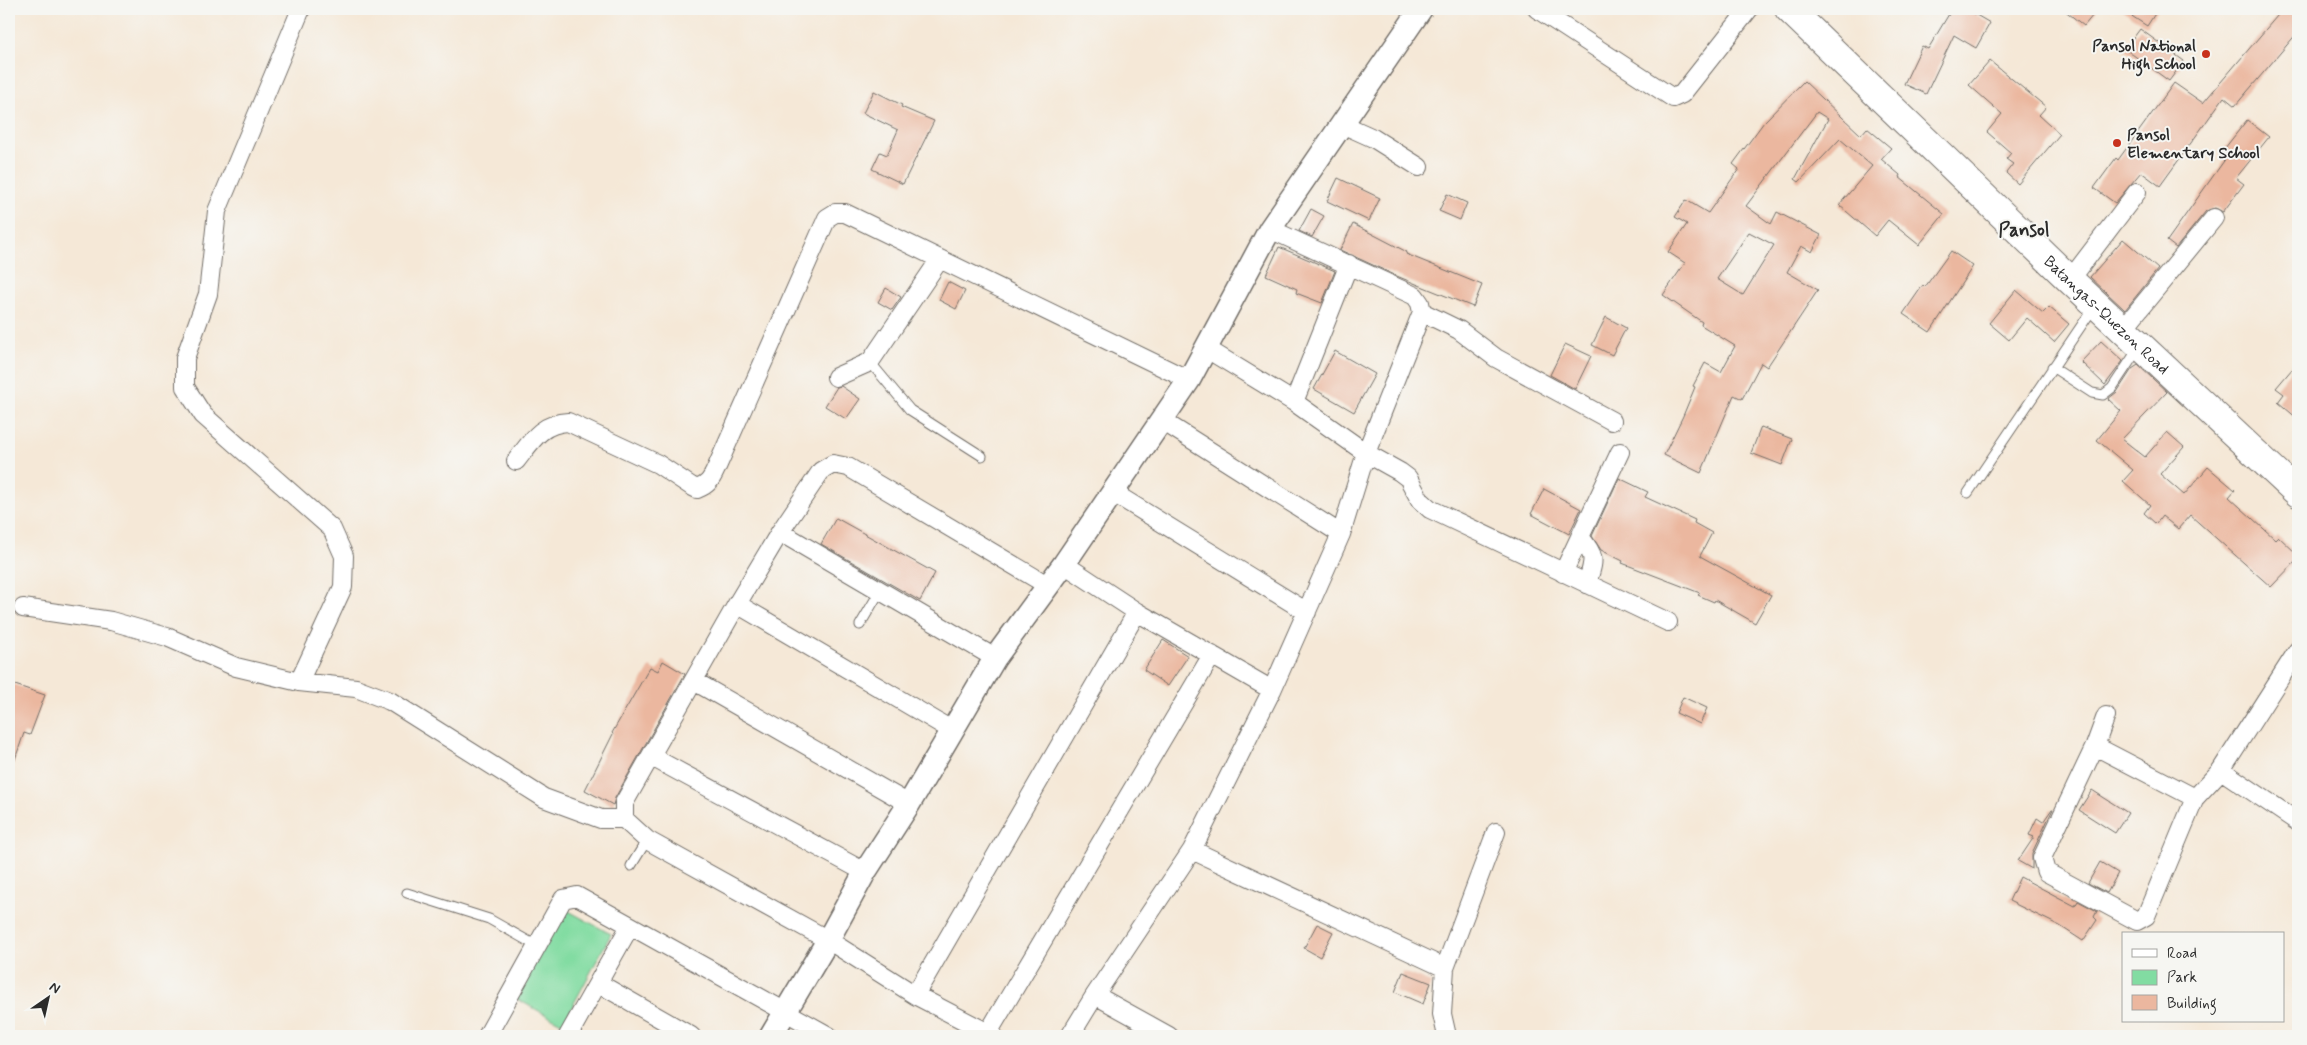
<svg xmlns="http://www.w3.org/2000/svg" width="2307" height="1045" viewBox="0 0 2307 1045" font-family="Mynerve,sans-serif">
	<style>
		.green { fill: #82dca2; stroke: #568466 }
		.building { fill: #ebb79f; fill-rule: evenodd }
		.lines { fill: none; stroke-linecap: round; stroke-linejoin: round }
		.service-casing { stroke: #726d67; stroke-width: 11 }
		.minor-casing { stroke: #726d67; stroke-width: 20 }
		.tertiary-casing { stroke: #726d67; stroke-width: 25 }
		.primary-casing { stroke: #726d67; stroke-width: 30 }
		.service { stroke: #fff; stroke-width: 9 }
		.minor { stroke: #fff; stroke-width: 18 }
		.tertiary { stroke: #fff; stroke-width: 22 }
		.primary { stroke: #fff; stroke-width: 28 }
		.poi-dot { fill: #c8321e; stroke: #f6f6f2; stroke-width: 2 }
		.labels { text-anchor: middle; stroke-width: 4; stroke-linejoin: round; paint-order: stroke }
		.poi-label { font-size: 16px; font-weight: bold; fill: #2b2b2b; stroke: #f6f6f2; text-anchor: end }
		.street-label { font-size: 16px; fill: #2b2b2b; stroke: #f6f6f2 }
		.quarter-label { font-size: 19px; font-weight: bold; fill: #2b2b2b; stroke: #f6f6f2 }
	</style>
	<rect width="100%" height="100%" fill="#f6f6f2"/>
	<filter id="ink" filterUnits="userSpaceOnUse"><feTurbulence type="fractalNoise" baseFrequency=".02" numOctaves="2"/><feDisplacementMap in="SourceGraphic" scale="10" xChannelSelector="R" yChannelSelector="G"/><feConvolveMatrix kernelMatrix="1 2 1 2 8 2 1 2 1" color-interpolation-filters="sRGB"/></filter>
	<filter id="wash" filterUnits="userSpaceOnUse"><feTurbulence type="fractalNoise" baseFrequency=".0096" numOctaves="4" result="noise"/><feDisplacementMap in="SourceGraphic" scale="20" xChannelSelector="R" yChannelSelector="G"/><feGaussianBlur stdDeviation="1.12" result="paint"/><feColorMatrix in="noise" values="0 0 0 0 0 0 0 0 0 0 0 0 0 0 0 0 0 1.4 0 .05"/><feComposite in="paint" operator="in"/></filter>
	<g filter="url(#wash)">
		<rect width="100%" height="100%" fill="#f5e8d7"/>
		<!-- green -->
		<path class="green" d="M563,908L611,934L563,1024L515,998Z"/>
		<g id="blocks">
			<!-- building -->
			<path class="building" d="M1952,9H1966L1990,23L1976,48L1954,35L1926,94L1904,84L1922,46L1928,49Z
				M2063,9H2098L2084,26Z
				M2121,9H2158L2147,26Z
				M2283,9H2298V32L2235,106L2224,97L2160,186L2141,172L2115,203L2094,188L2116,158L2118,160L2174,83L2203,103Z
				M2140,29L2184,61L2169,81L2125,49Z
				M1990,61L2046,107L2039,115L2060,134L2018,184L2006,173L2013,164L2006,159L2011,153L1987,132L2002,114L1969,85Z
				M1804,81L1861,135L1867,128L1891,148L1881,159L1900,175L1899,177L1944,214L1919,245L1888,220L1875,236L1839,205L1872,166L1840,139L1799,182L1795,179L1828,119L1817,112L1746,206L1771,224L1777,212L1821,235L1812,252L1801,246L1787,272L1818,290L1767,367L1761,363L1742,399L1734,395L1701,473L1664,455L1683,416L1695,387L1693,386L1705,363L1721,372L1735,346L1701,325L1702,322L1663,295L1685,263L1668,252L1687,224L1675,217L1686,200L1708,213L1739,169L1733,164L1764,122ZM1749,232L1774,245L1743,295L1717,279Z
				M874,91L902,105L901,107L934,121L903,184L872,169L880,152L887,155L898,130L863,113Z
				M2247,120L2269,137L2236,178L2244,184L2223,212L2215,208L2206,211L2176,248L2167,241L2226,158L2221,153Z
				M1338,178L1380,198L1369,221L1327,201Z
				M1447,194L1467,203L1460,220L1439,211Z
				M1311,209L1324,216L1312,237L1299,231Z
				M1353,224L1407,252L1406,254L1482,285L1473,307L1399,277L1340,250Z
				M2123,239L2158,269L2125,310L2090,277Z
				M1279,247L1335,271L1322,303L1296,293L1297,289L1266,275Z
				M1951,251L1973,266L1930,332L1903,314L1923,285L1925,287Z
				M948,282L965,291L956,309L939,300Z
				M886,288L901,297L892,310L878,302Z
				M2016,290L2043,313L2049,307L2069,324L2054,342L2027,318L2009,340L1989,323Z
				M1606,317L1626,328L1612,355L1592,345Z
				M2101,341L2123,361L2105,385L2081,362Z
				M1565,344L1591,356L1575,389L1550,375Z
				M1335,351L1375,374L1354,412L1314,389Z
				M2298,362V419L2278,402L2284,394L2276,388Z
				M2138,365L2167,392L2122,439L2145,457L2167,432L2184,447L2160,474L2184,495L2208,467L2235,490L2229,497L2275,539L2278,536L2298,555V559L2271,587L2190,515L2178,529L2162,516L2156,524L2144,513L2150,505L2123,481L2133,470L2097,440L2121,411L2108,399L2117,392L2132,369Z
				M841,386L860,399L846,419L825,406L837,387Z
				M1761,427L1792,439L1782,465L1751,453Z
				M1619,478L1648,492L1645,497L1695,520L1694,523L1712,533L1700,556L1771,595L1755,623L1715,600L1714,602L1698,595L1700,593L1622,563L1623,561L1601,550L1592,536Z
				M1544,489L1581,509L1569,534L1531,514Z
				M836,518L935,573L920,601L821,544Z
				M1163,640L1188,656L1168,686L1144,670Z
				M663,661L685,674L615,798L613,805L585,790L613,734L612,733L650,667L658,671Z
				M9,683L45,695L30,735L24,733L11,771L9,770Z
				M1683,697L1707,708L1700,724L1676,713Z
				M2092,790L2128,813L2115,833L2079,810Z
				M2052,809H2053L2032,853V869L2018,861L2034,837L2029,835L2037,818L2043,822Z
				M2100,862L2118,873L2107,893L2088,883Z
				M2020,877L2075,906L2078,901L2097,911L2094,917L2097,920L2083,941L2060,926L2009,901Z
				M1317,924L1333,932L1320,957L1304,948Z
				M1403,972L1431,983L1423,1004L1395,992Z"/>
		</g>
	</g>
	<g filter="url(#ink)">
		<use href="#blocks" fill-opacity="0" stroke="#726d67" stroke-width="1"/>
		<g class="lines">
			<!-- service casing -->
			<g class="service-casing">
				<path id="service" d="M870,362L910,410L982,456
					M2052,367L2092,393L2103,395L2112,388L2138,349
					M1968,493L2094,307
					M860,625L880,591
					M631,866L647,840
					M407,893L489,919L537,946"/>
			</g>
			<!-- minor casing -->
			<g class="minor-casing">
				<path id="minor" d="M1537,9L1673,98L1682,94L1749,9
					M1342,124L1373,138L1419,167
					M2070,280L2137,192
					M1422,312L1459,330L1496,358L1612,421
					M2123,329L2214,218
					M1207,349L1294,402L1366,453L1400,472L1408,478L1420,500L1430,509L1668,622
					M836,377L870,362L940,259
					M1294,402L1349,264
					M1161,420L1341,534
					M516,461C531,442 541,423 568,422L658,464L691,486L697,489C708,485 711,480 716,469L827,218L835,213H845L1189,380
					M1112,492L1307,612
					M780,532L995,658
					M1580,537C1597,558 1594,559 1587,584
					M1064,564L1137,612L1272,690
					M1563,573L1620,452
					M737,604L953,731
					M23,608L111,621L167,637L236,667L299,682L356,688L390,701L544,798L601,819H624
					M694,681L909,804
					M299,682L343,587L344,556L332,529L203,415L185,387V358L208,294L217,211L301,9
					M2095,746L2106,716
					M652,757L865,872
					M2221,770L2298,822
					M2195,798L2095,746L2042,858L2046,872L2137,921L2146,916L2195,798L2221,770L2298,650
					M1192,850L1445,968
					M598,983L691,1036
					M915,995L1137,612
					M1095,995L1169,1036
					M988,1033L1212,655
					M487,1036L563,899L577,896L829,1036
					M568,1036L630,926
					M994,1036L915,995L828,940L647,840L624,819V803L737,604L780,532L821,471L833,464L848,467L1047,585
					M1070,1036L1095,995L1192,850L1272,690L1341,534L1366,453L1422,312L1420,303L1415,296L1270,229
					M1447,1036L1442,1014L1445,968L1496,832"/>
			</g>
			<!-- tertiary casing -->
			<g class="tertiary-casing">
				<path id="tertiary" d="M771,1036L828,940L865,872L909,804L995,658L1064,564L1189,380L1270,229L1421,9"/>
			</g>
			<!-- primary casing -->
			<g class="primary-casing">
				<g id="primary">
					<path id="s1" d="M1789,9L2070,280L2298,493"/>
				</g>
			</g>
			<!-- service -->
			<use href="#service" class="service"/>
			<!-- minor -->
			<use href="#minor" class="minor"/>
			<!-- tertiary -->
			<use href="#tertiary" class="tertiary"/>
			<!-- primary -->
			<use href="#primary" class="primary"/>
		</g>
	</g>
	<!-- markers -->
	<g class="poi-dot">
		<circle cx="2206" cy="54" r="5"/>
		<circle cx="2117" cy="143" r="5"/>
	</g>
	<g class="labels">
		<!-- poi labels -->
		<g class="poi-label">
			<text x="2196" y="51">Pansol National<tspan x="2196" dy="18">High School</tspan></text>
			<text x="2127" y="140" text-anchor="start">Pansol<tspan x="2127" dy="18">Elementary School</tspan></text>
		</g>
		<!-- street labels -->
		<g class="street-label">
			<text dy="6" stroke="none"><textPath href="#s1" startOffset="441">Batangas-Quezon Road</textPath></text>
		</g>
		<!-- quarter labels -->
		<g class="quarter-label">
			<text x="2024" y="236">Pansol</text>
		</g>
	</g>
	<!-- margin -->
	<rect width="2307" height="1045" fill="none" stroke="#f6f6f2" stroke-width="30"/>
	<!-- legend -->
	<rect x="2122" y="932" width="162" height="90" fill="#f6f6f2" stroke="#a5a5a2"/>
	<rect x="2132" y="949" width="25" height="8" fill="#ffffff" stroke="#a5a5a2"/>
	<text x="2167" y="958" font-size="15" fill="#2b2b2b">Road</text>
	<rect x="2132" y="970" width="25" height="15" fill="#82dca2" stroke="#a5a5a2"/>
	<text x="2167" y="982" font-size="15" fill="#2b2b2b">Park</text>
	<rect x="2132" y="995" width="25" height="15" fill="#ebb79f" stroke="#a5a5a2"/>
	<text x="2167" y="1008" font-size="15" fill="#2b2b2b">Building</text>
	<!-- north arrow -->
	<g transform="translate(48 998) rotate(34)" stroke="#f6f6f2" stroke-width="4" paint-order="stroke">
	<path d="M0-4L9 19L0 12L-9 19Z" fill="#2b2b2b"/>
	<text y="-8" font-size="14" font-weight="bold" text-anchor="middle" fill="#2b2b2b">N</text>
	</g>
</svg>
